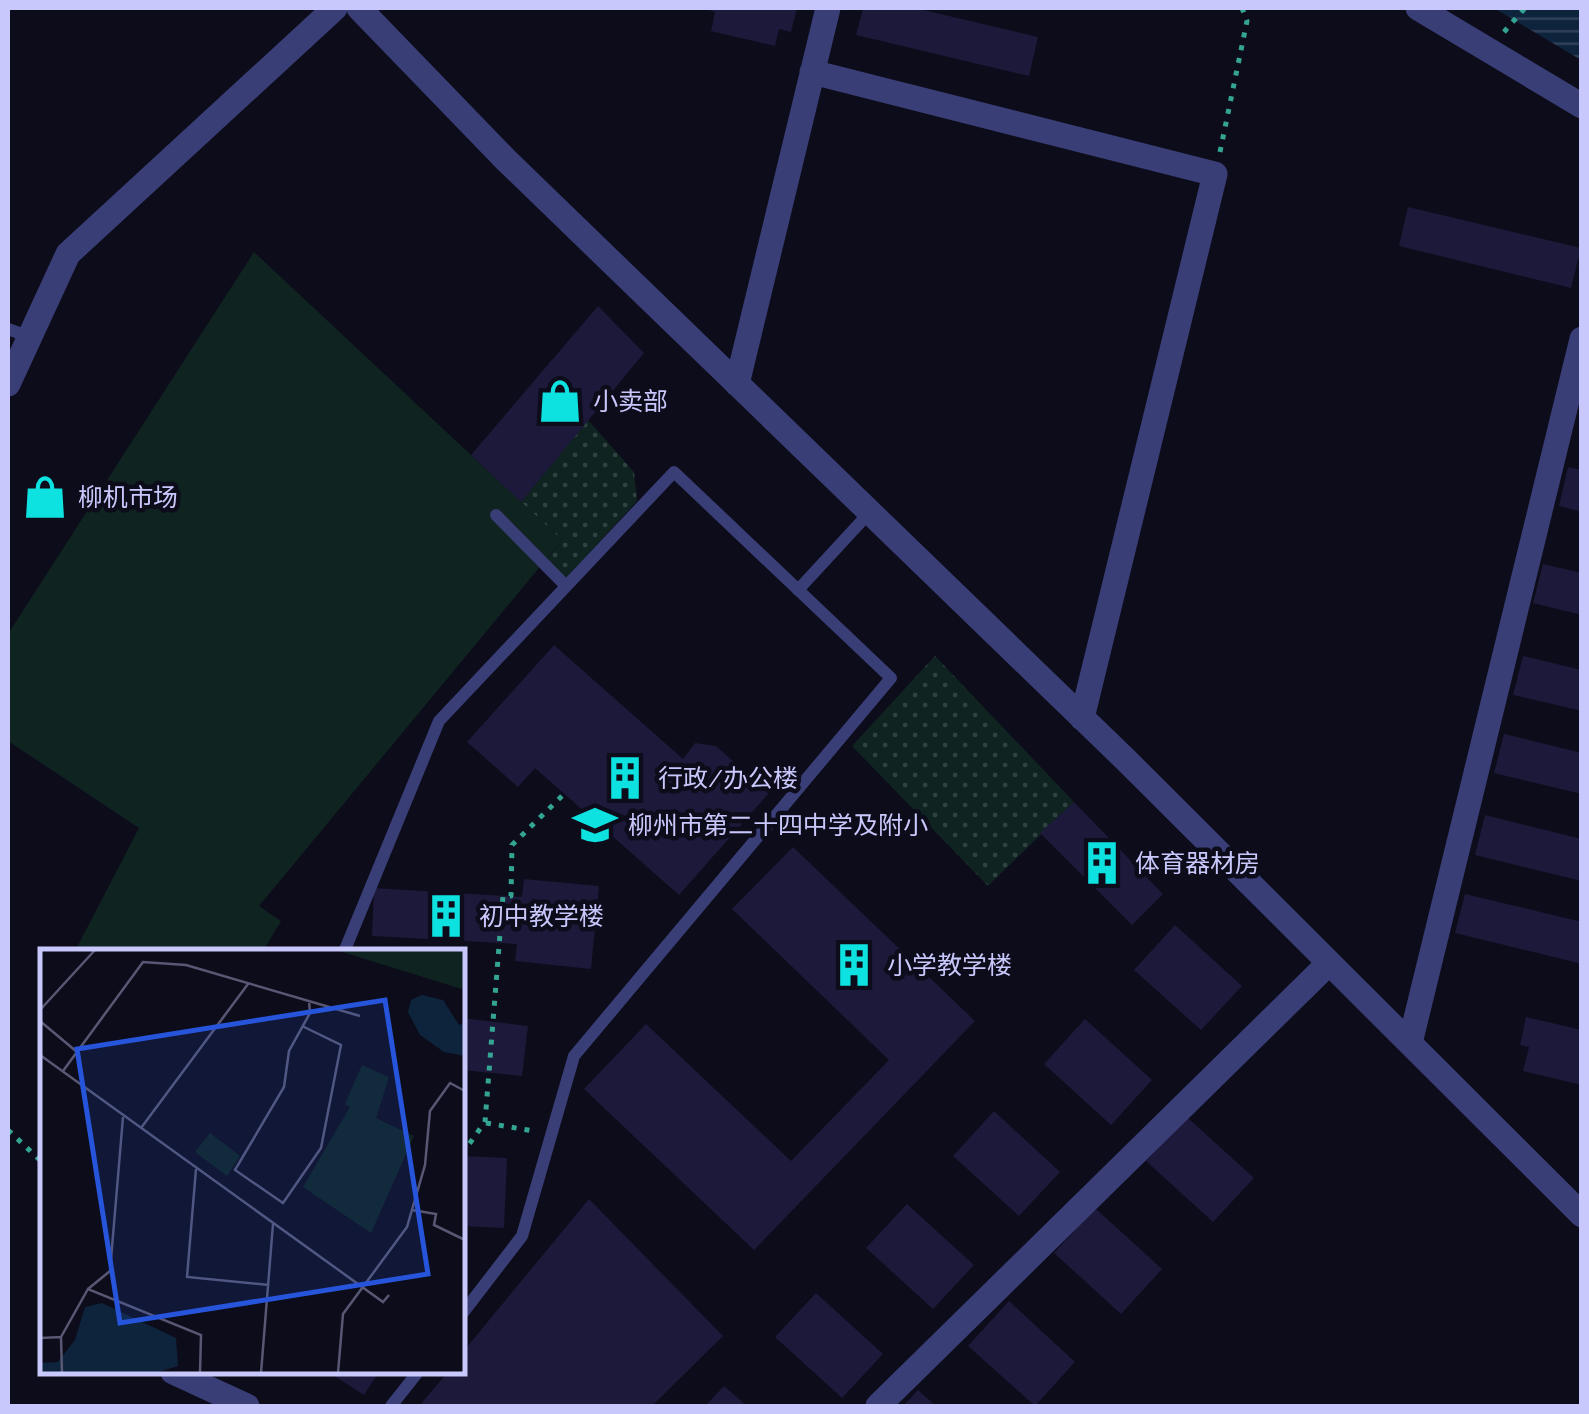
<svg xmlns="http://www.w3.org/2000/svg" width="1589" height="1414" viewBox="0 0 1589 1414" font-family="Raleway,'Noto Sans SC',sans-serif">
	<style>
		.green { fill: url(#green-dots) }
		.pitch { fill: #0f2421 }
		.water { fill: url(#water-rules) }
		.building { fill: #1c193a }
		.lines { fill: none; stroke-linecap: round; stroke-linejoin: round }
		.path { stroke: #33a592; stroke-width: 5; stroke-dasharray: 5 8; stroke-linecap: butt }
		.lane { stroke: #3a3e77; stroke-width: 12 }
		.street { stroke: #3a3e77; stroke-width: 25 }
		.labels { text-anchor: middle; stroke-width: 9; stroke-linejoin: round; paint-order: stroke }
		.poi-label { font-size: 25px; fill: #c9c8fc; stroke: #0d0c1a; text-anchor: start }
		.inset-road { fill: none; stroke: #585774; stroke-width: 2.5 }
		.view { fill: #2654da; fill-opacity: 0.15; stroke: #2654da; stroke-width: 5 }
		.inset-edge { fill: none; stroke: #c9c8fc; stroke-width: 5 }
	</style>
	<defs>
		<pattern id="green-dots" width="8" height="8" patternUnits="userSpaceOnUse" patternTransform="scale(2.5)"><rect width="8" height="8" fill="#0f2421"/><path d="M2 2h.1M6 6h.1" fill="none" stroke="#314242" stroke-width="1.8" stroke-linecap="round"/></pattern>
		<pattern id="water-rules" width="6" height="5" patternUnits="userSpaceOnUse" patternTransform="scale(2.5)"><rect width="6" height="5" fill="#0e243c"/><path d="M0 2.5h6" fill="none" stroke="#304259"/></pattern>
	</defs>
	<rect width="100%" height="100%" fill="#0d0c1a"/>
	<!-- green -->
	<path class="green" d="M588,420L634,472L637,501L566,578L546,560L562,540L521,502Z
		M935,656L1074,802L988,886L852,746Z"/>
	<!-- pitch -->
	<path class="pitch" d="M254,252L562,540L259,906L281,921L263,951H75L139,828L8,741V634Z"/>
	<!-- water -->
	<path class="water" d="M1494,8H1581V60Z"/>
	<!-- building -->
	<path class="building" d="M703,8H797L791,32L779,29L775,46L711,31L715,12Z
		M863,8H915L1038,37L1029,76L856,35Z
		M1408,207L1581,248L1571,288L1399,246Z
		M598,306L644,353L521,502L471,455Z
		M1568,467L1582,470V512L1559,506Z
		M1543,564L1582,573V615L1533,603Z
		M554,645L683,759L695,743L716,746L769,793L679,895L535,768L518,787L467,742Z
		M1523,656L1582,670V711L1513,695Z
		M1504,734L1582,753V794L1494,773Z
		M1074,802L1163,894L1132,925L1040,833Z
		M1485,815L1582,839V881L1475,855Z
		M793,847L975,1021L754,1250L584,1089L646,1024L791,1161L889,1060L732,909Z
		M524,879L599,886L591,969L515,961L517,944L372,936L374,888L522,897Z
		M1465,894L1582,922V964L1455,933Z
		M1175,925L1242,986L1201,1030L1134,970Z
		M1526,1017L1582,1030V1085L1523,1071L1529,1047L1520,1045Z
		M462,1018L528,1026L522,1076L462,1070Z
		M1085,1019L1152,1080L1111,1125L1044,1064Z
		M994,1111L1060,1172L1019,1216L953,1156Z
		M1187,1117L1254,1178L1213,1222L1146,1161Z
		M462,1156L507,1158L504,1228L462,1226Z
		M589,1199L723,1336L652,1406H419L448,1372H462V1353Z
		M907,1204L974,1265L933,1309L866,1248Z
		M1095,1208L1162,1269L1121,1314L1054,1253Z
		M816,1293L883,1354L842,1398L775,1337Z
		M1009,1301L1075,1362L1035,1406L968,1346Z
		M328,1372H379L364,1395Z
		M724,1386L747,1406H705Z
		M918,1390L936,1406H903Z"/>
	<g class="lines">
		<!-- path -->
		<path class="path" d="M1504,32L1525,8
			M1220,152L1247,21L1242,8
			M486,1123L534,1131
			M8,1130L42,1162
			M462,1154L485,1122L503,896H511L512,845L564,794"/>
		<!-- lane -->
		<path class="lane" d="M8,329L30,337
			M496,515L566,586
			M798,590L870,512
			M344,952L439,721L674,472L891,678L574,1056L522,1236L462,1314
			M391,1406L418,1372"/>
		<!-- street -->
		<path class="street" d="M359,8L506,160L1126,760L1582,1215
			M1418,8L1582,106
			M812,72L1215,174L1082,718
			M8,384L68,254L335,8
			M737,384L828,8
			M1410,1043L1582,339
			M173,1372L247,1406
			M878,1406L1329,963"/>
	</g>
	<!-- icons -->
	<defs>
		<g id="shop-bare" transform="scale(3.45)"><path d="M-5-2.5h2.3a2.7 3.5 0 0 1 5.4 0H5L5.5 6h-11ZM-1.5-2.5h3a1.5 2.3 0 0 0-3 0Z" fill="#0ee2e1" stroke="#0d0c1a" stroke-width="2.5" paint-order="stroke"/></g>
		<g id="building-bare" transform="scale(3.45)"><path d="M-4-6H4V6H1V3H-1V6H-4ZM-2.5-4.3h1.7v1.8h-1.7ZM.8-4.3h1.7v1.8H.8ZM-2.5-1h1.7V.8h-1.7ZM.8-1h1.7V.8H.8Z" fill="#0ee2e1" stroke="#0d0c1a" stroke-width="2.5" paint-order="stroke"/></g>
		<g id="school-bare" transform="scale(3.45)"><path d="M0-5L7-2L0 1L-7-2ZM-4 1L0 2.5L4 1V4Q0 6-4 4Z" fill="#0ee2e1" stroke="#0d0c1a" stroke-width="2.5" paint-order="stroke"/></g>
	</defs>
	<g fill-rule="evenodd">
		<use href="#shop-bare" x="560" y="401"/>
		<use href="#shop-bare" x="45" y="497"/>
		<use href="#building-bare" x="625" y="778"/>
		<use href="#school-bare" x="595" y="825"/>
		<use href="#building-bare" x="1102" y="863"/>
		<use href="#building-bare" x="446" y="916"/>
		<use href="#building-bare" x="854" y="965"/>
	</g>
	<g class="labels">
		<!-- poi labels -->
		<g class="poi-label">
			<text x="593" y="410">小卖部</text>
			<text x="78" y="506">柳机市场</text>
			<text x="658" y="787">行政/办公楼</text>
			<text x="628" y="834">柳州市第二十四中学及附小</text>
			<text x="1135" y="872">体育器材房</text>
			<text x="479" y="925">初中教学楼</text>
			<text x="887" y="974">小学教学楼</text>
		</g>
	</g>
	<!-- overview -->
	<g transform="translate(40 949)">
		<rect width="425" height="425" fill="#0d0c1a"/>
		<path d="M170,184L200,207L187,227L155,203Z" fill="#0f2421"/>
		<path d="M296,1H425V41Z" fill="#0f2421"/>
		<path d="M322,116L349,128L336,169L374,187L331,284L263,238L310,158L305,155Z" fill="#0f2421"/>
		<path d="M382,46L403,51L419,76L425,73V107L404,103L380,86L368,63L371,51ZM62,354L136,389L138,417L115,424H0V414L18,413L35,391L45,358Z" fill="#0e243c"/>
		<path class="inset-road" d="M0,61L55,1M0,72L37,103M262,77L301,96L281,199L243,254L195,221L244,138L249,102L270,64L269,52M0,106L343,353L349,346M23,122L103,13L146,16L320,67M101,179L208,35M156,220L147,328L229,336M372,261L396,265L394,276L425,291M48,340L70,322L83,168M21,388L48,340L161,386L160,424M0,389L21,388L22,424M221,424L233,275M298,424L303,365L367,278L385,216L390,162L410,134L425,142"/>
		<path class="view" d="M345,51L388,325L80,374L37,100Z"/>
		<rect width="425" height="425" class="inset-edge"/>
	</g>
	<!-- border -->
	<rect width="1589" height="1414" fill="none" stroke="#c9c8fc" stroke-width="20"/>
</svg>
